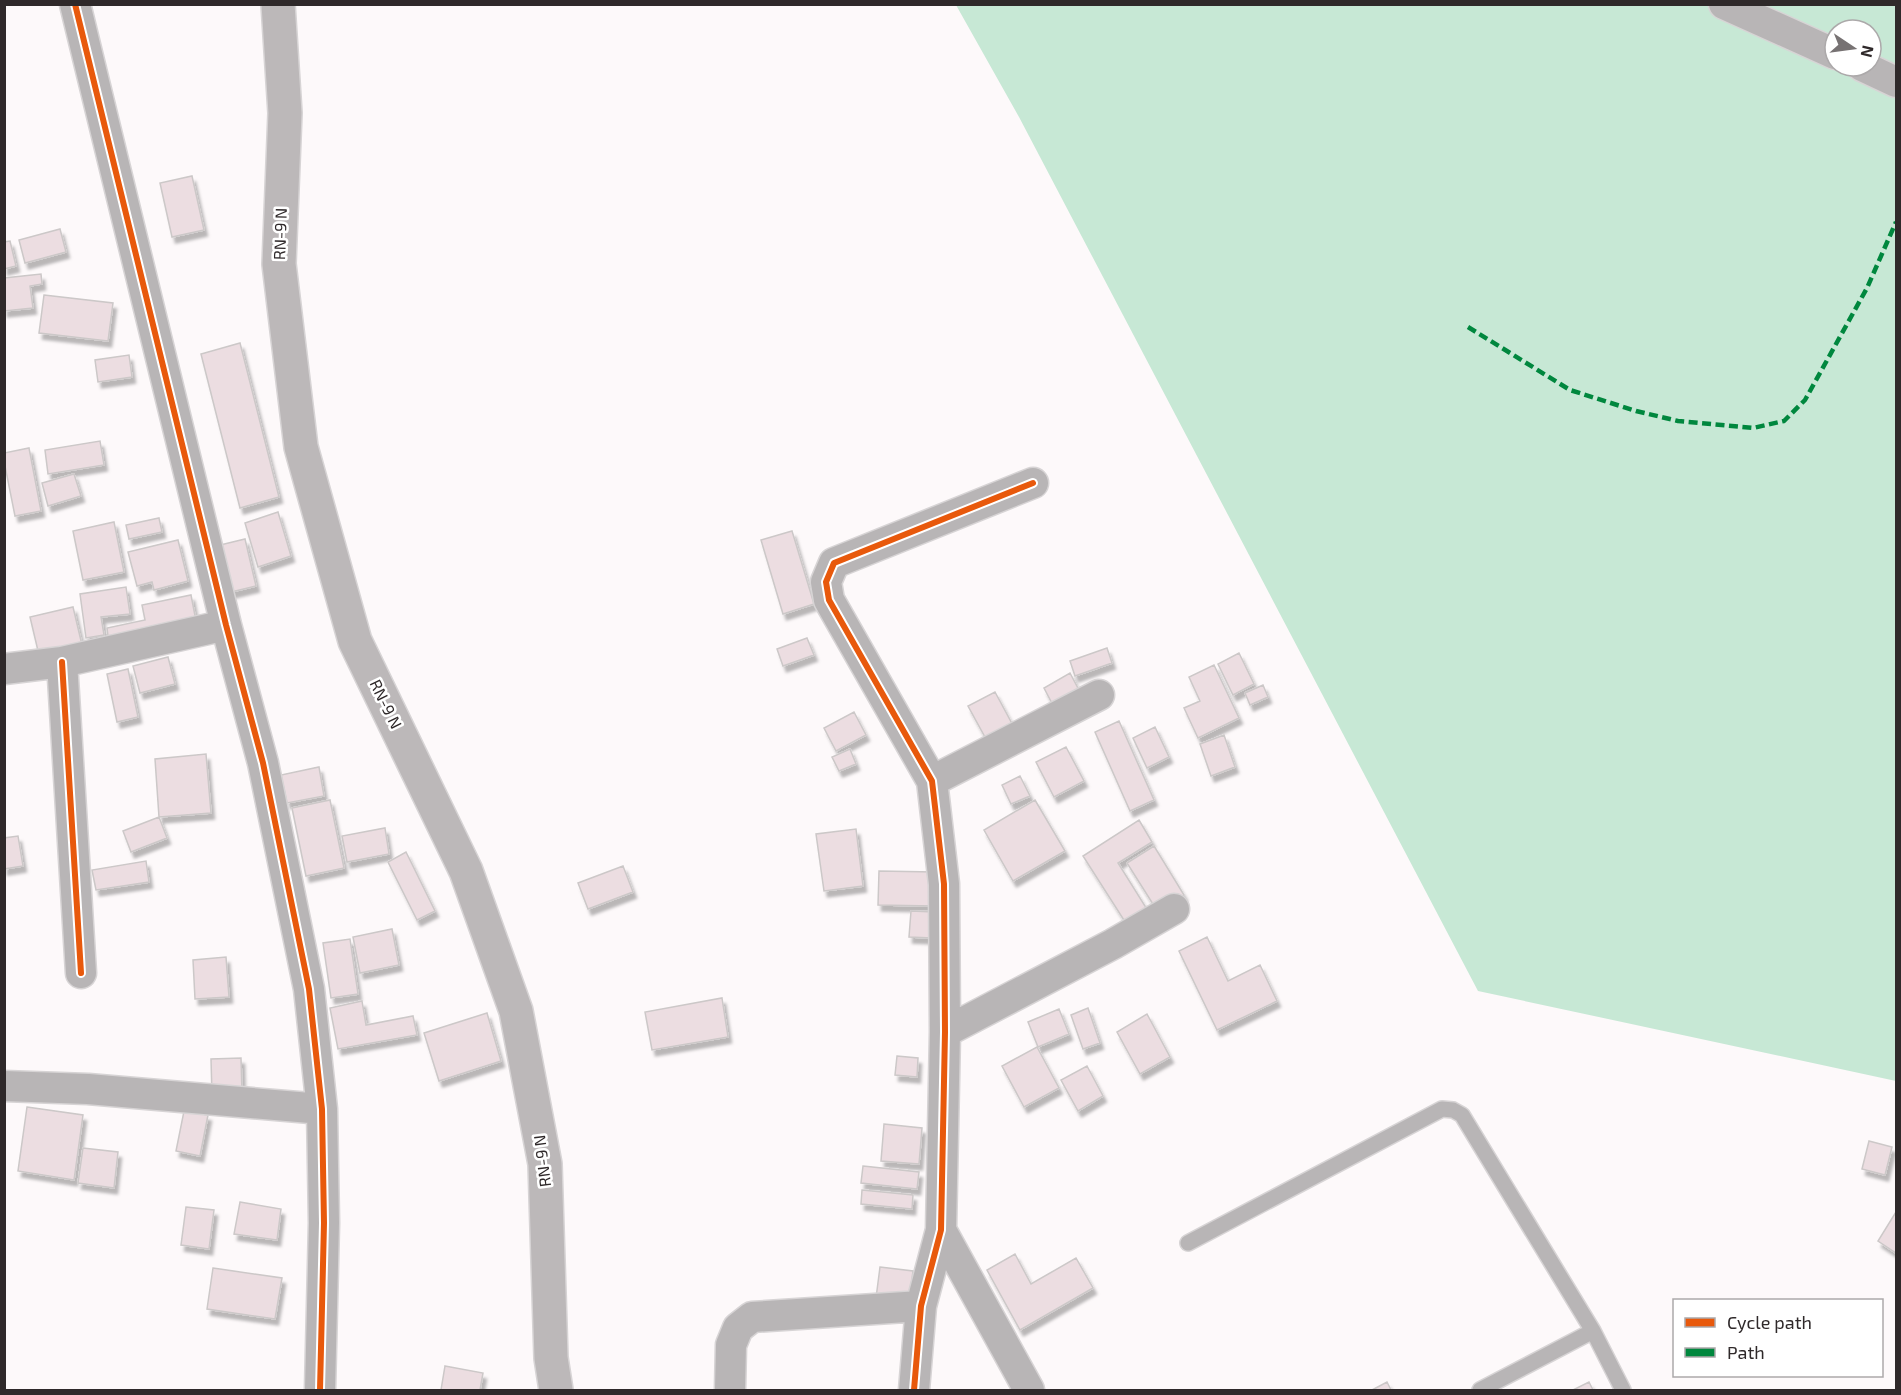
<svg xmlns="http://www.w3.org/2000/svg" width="1901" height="1395" viewBox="0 0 1901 1395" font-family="'Exo 2',sans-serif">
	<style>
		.forest { fill: #c7e8d5; fill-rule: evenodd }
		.building { fill: #ecdde1; stroke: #ccc8c8; stroke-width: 1.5; filter: url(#shadow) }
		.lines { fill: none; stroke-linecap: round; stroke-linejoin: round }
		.service-casing { stroke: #d7d4d5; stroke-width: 18 }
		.minor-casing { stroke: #d7d4d5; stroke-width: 33 }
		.primary-casing { stroke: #d7d4d5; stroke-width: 36 }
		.service { stroke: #b8b5b6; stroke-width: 15 }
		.minor { stroke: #b8b5b6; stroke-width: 30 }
		.primary { stroke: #bcb8b9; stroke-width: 33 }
		.quiet { stroke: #00873e; stroke-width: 4.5; stroke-dasharray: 9 4.5; stroke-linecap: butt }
		.cycleway-casing { stroke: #fff; stroke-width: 10 }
		.cycleway { stroke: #e8590c; stroke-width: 6 }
		.labels { text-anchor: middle; stroke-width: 5; stroke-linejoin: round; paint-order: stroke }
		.street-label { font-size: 16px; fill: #2f292a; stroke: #fff }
	</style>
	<defs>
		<filter id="shadow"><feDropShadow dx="3.5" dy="6" stdDeviation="1.5" flood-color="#0004"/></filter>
	</defs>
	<rect width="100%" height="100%" fill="#fdf9fa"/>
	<!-- forest -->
	<path class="forest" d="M956,5H1896V1081L1478,991L1019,117ZM1835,30H1871V66H1835Z"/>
	<!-- building -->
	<path class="building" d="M192,176L204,230L172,237L160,183Z
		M60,229L66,252L25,263L19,240Z
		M10,241L16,266L4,269V242Z
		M41,274L42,284L30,286L33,308L4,311V278Z
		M44,295L113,303L108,341L39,333Z
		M240,343L279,497L240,508L201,354Z
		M129,355L132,377L98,382L95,360Z
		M100,441L104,465L48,474L45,450Z
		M29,448L41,511L15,516L4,461V453Z
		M74,474L81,496L48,506L42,483Z
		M278,512L291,556L258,567L245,523Z
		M159,518L162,532L129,539L126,525Z
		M114,522L124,572L83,580L73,531Z
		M792,531L814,604L783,614L761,540Z
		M245,539L256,586L227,593L216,546Z
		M178,540L188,581L154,590L152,582L137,586L128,552Z
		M126,587L130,614L101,617L104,635L86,638L80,594Z
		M191,595L197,626L109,644L107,628L145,620L142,605Z
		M73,607L82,645L39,655L30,617Z
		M807,638L814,655L783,666L777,649Z
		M1107,648L1112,663L1075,676L1070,661Z
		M1239,653L1254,684L1233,695L1218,664Z
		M168,657L175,684L140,693L133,666Z
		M1214,665L1239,718L1198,738L1184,708L1200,701L1189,677Z
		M128,669L138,717L117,722L107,674Z
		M1070,673L1081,694L1055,709L1044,688Z
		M1263,685L1268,697L1250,705L1245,693Z
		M995,692L1017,733L991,748L968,706Z
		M854,712L866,735L836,751L824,728Z
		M1119,721L1154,800L1130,811L1095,732Z
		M1155,727L1169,757L1147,768L1133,738Z
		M1224,735L1235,767L1211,776L1200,744Z
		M1066,747L1084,781L1054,797L1036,762Z
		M850,749L856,764L839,771L832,757Z
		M206,754L211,813L159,817L155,759Z
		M319,767L324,796L287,803L281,775Z
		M1020,776L1030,796L1011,804L1002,785Z
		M330,800L344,868L306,876L292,808Z
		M1035,800L1065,851L1013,881L984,830Z
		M159,817L167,838L131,852L123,831Z
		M1139,820L1152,842L1118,863L1150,914L1129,928L1083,856Z
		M385,828L389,854L347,862L342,836Z
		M856,829L863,886L824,891L816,834Z
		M18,836L23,866L4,869V838Z
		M1154,846L1184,895L1158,912L1127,863Z
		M406,852L435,911L417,920L388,862Z
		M146,861L149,882L96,890L92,870Z
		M623,866L633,892L588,909L578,883Z
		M879,871L934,872V906L878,905Z
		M911,911L934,912L933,938L909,937Z
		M392,929L399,965L360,973L353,937Z
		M1207,937L1228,981L1260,965L1277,1001L1217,1030L1179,951Z
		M350,939L358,994L331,998L323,943Z
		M226,957L229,997L195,999L193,960Z
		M722,998L728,1037L652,1050L645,1012Z
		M362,1001L366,1025L413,1016L417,1035L338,1049L330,1008Z
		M1088,1008L1100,1043L1083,1049L1071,1015Z
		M1059,1009L1069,1034L1038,1047L1028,1022Z
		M487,1013L501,1061L439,1081L424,1033Z
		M1147,1014L1170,1057L1140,1074L1117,1032Z
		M1037,1047L1059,1088L1024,1107L1002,1066Z
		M897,1056L918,1058L917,1077L895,1075Z
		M241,1058L242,1094L212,1095L211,1059Z
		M1087,1066L1103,1096L1078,1111L1061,1080Z
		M27,1107L83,1115L74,1180L18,1171Z
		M184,1111L208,1115L200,1156L176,1151Z
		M884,1124L922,1128L919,1164L881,1161Z
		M1869,1141L1892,1147L1885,1175L1862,1169Z
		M83,1148L118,1152L114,1188L78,1183Z
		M863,1166L919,1172L917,1189L861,1183Z
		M862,1190L913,1195L912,1209L861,1204Z
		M240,1202L281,1209L277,1240L234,1234Z
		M186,1207L214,1210L209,1249L181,1245Z
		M1896,1212V1253L1878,1241Z
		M1015,1254L1031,1284L1076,1258L1093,1288L1020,1330L987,1270Z
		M880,1267L913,1271L909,1302L876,1298Z
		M213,1268L282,1278L275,1319L207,1309Z
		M445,1366L483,1373L480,1390H441Z
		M1387,1382L1391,1390H1372Z
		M1589,1382L1593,1390H1573Z"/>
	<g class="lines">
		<!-- service casing -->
		<g class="service-casing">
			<path id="service" d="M1188,1243L1442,1109L1453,1110L1462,1115L1593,1331L1623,1390
				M1480,1390L1593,1331"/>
		</g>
		<!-- minor casing -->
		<g class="minor-casing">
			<path id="minor" d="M75,4L226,625L263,763L309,989L322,1109L324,1223L320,1390
				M1724,4L1835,54
				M1862,66L1896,82
				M62,662L81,973
				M4,669L62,662L226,625
				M932,781L1099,695
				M945,1032L1113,944L1174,909
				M4,1086L88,1089L322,1109
				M941,1230L1029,1390
				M730,1390L731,1345L738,1328L752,1317L921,1306
				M914,1390L921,1306L941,1230L945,1032L944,884L932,781L829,600L826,582L834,563L1033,483"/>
		</g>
		<!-- primary casing -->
		<g class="primary-casing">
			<path id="primary" d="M278,4L285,113L279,264L301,447L355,641L466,871L516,1011L545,1164L551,1358L556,1390"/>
		</g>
		<!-- service -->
		<use href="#service" class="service"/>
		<!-- minor -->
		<use href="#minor" class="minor"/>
		<!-- primary -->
		<use href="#primary" class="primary"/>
		<!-- quiet -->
		<path class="quiet" d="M1468,327L1570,390L1636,411L1678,421L1753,428L1784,421L1805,400L1867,288L1896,222"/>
		<!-- cycleway casing -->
		<g class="cycleway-casing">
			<path id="cycleway" d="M75,4L226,625L263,763L309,989L322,1109L324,1223L320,1390
				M62,662L81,973
				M914,1390L921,1306L941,1230L945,1032L944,884L932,781L829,600L826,582L834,563L1033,483"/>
		</g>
		<!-- cycleway -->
		<use href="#cycleway" class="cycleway"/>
	</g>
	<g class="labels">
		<!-- street labels -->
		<g class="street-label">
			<text transform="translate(280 234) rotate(-88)" y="6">RN-9 N</text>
			<text transform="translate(386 704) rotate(64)" y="6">RN-9 N</text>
			<text transform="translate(542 1161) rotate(-97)" y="6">RN-9 N</text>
		</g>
	</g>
	<!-- border -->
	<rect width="1901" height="1395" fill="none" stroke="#2f292a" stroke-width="12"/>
	<!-- legend -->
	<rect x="1673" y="1299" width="210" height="78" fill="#ffffff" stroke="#aca9aa" stroke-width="1.5"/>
	<rect x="1685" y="1318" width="30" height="9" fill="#e8590c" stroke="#aca9aa" stroke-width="1.5"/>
	<text x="1727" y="1329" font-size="18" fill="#2f292a">Cycle path</text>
	<rect x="1685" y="1348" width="30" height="9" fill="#00873e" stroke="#aca9aa" stroke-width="1.5"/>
	<text x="1727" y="1359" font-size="18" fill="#2f292a">Path</text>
	<!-- north arrow -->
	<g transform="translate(1853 48) rotate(103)"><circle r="28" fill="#ffffff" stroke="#aca9aa" stroke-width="1.5"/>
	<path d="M0-4.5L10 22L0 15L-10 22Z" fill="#777273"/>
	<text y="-9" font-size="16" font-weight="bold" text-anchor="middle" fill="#2f292a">N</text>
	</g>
</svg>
